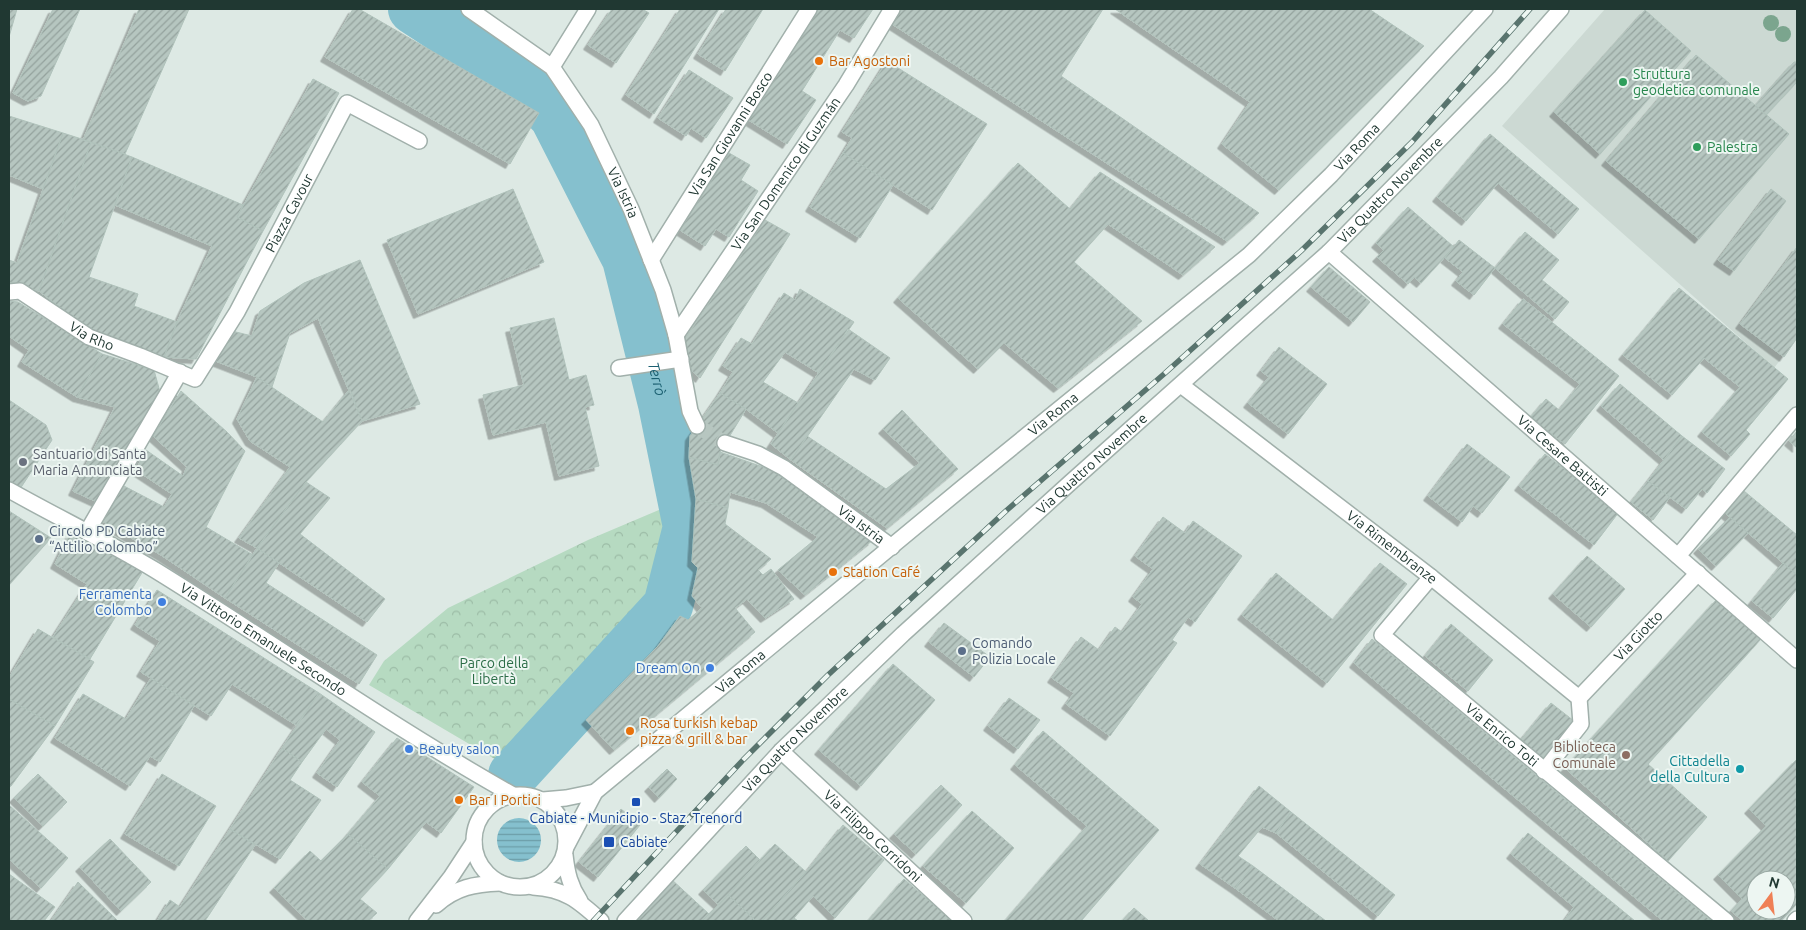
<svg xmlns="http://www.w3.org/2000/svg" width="1806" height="930" viewBox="0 0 1806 930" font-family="Ubuntu,sans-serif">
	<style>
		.built { fill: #ccd9d3 }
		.park { fill: url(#park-crowns) }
		.water { fill: url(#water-rules) }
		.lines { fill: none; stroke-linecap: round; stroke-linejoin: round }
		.river { stroke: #85c0ce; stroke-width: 50 }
		.building { fill: url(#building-hatch); stroke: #b0c2bb; fill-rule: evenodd; filter: url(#shadow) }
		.minor-tunnel { stroke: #b7c6c0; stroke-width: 15; stroke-dasharray: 15 8; stroke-linecap: butt }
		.minor-casing { stroke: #a1b0ab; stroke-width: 18 }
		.minor { stroke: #fff; stroke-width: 15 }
		.rail-casing { stroke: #59746e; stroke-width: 5.5 }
		.rail { stroke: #edf6f2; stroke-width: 4; stroke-dasharray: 11; stroke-linecap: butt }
		.tree { fill: #7ba58e }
		.food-dot { fill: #e8710a; stroke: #edf6f2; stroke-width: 2 }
		.leisure-dot { fill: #2e9e5b; stroke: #edf6f2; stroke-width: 2 }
		.worship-dot { fill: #6b7280; stroke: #edf6f2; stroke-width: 2 }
		.service-dot { fill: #5c6f8a; stroke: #edf6f2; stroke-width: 2 }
		.shop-dot { fill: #3f7fe0; stroke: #edf6f2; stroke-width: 2 }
		.education-dot { fill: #8d6e63; stroke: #edf6f2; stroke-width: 2 }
		.culture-dot { fill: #0f9aa8; stroke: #edf6f2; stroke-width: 2 }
		.transit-dot { fill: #1a4fb4; stroke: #edf6f2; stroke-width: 2 }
		.labels { text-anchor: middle; stroke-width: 4; stroke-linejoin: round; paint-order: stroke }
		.food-label { font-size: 14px; fill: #c56008; stroke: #edf6f2; text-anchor: start }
		.leisure-label { font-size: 14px; fill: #27864d; stroke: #edf6f2; text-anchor: start }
		.street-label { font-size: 14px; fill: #203832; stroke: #edf6f2 }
		.worship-label { font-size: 14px; fill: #5b616d; stroke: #edf6f2; text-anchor: start }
		.service-label { font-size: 14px; fill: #4e5e75; stroke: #edf6f2; text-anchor: start }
		.shop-label { font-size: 14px; fill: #366cbe; stroke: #edf6f2; text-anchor: end }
		.park-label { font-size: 14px; fill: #2b6d47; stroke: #edf6f2 }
		.education-label { font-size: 14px; fill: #785e54; stroke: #edf6f2; text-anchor: end }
		.culture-label { font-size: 14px; fill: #0d838f; stroke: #edf6f2; text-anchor: end }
		.transit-label { font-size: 14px; fill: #164399; stroke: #edf6f2 }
		.water-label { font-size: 15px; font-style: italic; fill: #1c6072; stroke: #edf6f2 }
	</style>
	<defs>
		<pattern id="park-crowns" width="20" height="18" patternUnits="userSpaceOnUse" patternTransform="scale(1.25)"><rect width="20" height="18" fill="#b6dac1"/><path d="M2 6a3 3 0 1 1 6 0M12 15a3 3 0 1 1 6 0" fill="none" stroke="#9cbca6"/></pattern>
		<pattern id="water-rules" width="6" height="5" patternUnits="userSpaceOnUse" patternTransform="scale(1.25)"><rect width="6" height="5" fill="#85c0ce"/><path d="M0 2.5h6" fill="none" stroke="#6c9da8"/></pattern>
		<pattern id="building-hatch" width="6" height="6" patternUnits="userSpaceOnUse" patternTransform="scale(1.25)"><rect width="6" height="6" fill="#b6c6c0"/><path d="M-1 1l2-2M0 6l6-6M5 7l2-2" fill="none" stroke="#94a29d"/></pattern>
		<filter id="shadow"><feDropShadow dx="-4.5" dy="4.5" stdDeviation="0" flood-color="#0004"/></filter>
	</defs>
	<rect width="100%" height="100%" fill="#dde9e4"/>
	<!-- built -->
	<path class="built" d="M1605,9H1797V338L1774,368L1502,126Z"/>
	<!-- park -->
	<path class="park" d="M673,504C677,548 667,598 638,633C618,656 594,675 574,697C552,720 531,745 510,768L369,685L384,661L448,608L588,540Z"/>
	<!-- water -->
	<path class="water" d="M497 840a22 22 0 1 1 44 0a22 22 0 1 1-44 0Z"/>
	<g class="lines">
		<!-- river -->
		<path class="river" id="s1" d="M413,9L514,75L554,116L627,259L663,404L688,527L668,606L513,775"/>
	</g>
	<!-- building -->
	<path class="building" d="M9,9H17L9,37Z
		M53,9H80L41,96L28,101L13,93Z
		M139,9H189L125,154L83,140Z
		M353,9H359L539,113L510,164L325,57Z
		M612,9H642L649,13L616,63L588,45Z
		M680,9H719L654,114L626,95Z
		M726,9H763L725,71L698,54Z
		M817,9H873L854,38L840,30L802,91L816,100L787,144L747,119Z
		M902,9H1103L1061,76L1259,213L1227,241L892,24Z
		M1115,9H1369L1424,46L1279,190L1222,144L1250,102Z
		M1645,10L1691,51L1600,154L1554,112Z
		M1696,55L1789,134L1699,239L1606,161Z
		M887,61L987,124L932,210L843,153L852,138L842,132Z
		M1794,62H1797V82L1766,115L1755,106Z
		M689,70L733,98L706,138L691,128L686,136L658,118Z
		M313,79L339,93L263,231L237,217Z
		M9,116L63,133L43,189L9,175Z
		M63,133L91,142L39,291L9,282V260L17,263Z
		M1490,134L1579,209L1558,234L1498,183L1466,221L1437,197Z
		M91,142L132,157L89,277L138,294L134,306L177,322L164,357L91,331L39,291Z
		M729,153L750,165L741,180L758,191L729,237L716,229L705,246L680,230Z
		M843,153L893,185L860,238L810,207Z
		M132,157L243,205L237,217L263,231L196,359L164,357L177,322L212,246L115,205Z
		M1018,163L1070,209L1100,172L1215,247L1183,275L1108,224L1074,262L1142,321L1058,388L1004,343L978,369L898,298Z
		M513,189L544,262L418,314L387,240Z
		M1771,189L1786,201L1734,271L1718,260Z
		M1408,207L1454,247L1421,283L1414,277L1408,284L1377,257L1384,250L1376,243Z
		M765,220L790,234L700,378L691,370L685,339Z
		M1525,232L1559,260L1542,280L1569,302L1555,319L1495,268Z
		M1459,240L1495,268L1474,295L1456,281L1463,272L1445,258Z
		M1797,247V338L1784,357L1740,324Z
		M360,260L420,404L362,421L318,318L290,333L272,387L257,377L213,360L232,331L252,336L260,311L304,283Z
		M1329,267L1370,302L1353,322L1311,287Z
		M1679,288L1788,379L1746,430L1750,434L1731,456L1702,432L1740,387L1704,358L1672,395L1623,355Z
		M800,289L854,322L819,373L785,352L763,382L798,403L778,433L746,409L720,393L733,372L723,366L741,338L752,344L784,293L795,300Z
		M1523,299L1619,376L1565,444L1530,418L1546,399L1559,410L1580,384L1503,324Z
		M9,301L18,302L102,354L77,397L22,362L29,350L9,336Z
		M554,318L569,380L586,375L594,405L585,407L599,466L559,476L546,422L493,435L483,395L524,385L510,328Z
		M848,329L890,358L875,380L854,369L791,460L771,444Z
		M1279,347L1327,384L1288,434L1248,403L1269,377L1261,371Z
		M102,354L154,370L160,392L97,502L73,491L115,407L77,397Z
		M257,377L323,422L350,389L362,421L306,482L257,548L239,538L290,467L250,441L237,419Z
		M1620,384L1682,436L1664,460L1601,406Z
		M181,391L227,432L245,451L206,527L253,555L225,598L161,555L102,521L124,486L164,507L172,494L136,470L146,450L183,476L187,467L153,436Z
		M720,393L746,409L720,452L718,465L689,457L690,436Z
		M9,400L46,425L52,440L20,489L9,484Z
		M902,410L958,469L887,528L791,460L807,436L886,489L920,463L883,429Z
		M1797,431V448L1789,441Z
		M1682,436L1725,469L1707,493L1702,489L1686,509L1648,481Z
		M1467,444L1510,477L1482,513L1473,506L1462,522L1428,496Z
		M720,452L780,473L873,540L805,595L778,570L818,537L766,503L730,492L728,508L696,499L689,457L718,465Z
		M1545,454L1619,512L1594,545L1519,486Z
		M1648,481L1670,497L1653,520L1631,502Z
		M306,482L330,498L300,534L385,599L367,622L257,548Z
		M1744,491L1797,535V575L1725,513Z
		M696,499L728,508L725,524L771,559L758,570L763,575L771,569L794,599L765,618L747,599L735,608L755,632L614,750L586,720L658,646L680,616L688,620L702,608L692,596L698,568L692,562Z
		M9,511L51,538L9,585Z
		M1163,517L1185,533L1193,521L1242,556L1195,622L1188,617L1172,640L1177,643L1110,736L1066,704L1074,693L1052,678L1081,637L1099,650L1115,627L1122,632L1142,604L1133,597L1153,569L1135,556Z
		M1730,517L1748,533L1716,566L1698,549Z
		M70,534L143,571L90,659L53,637L87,584L55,564Z
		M257,548L279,563L266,583L377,655L359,684L225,598Z
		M1587,556L1625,589L1591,627L1553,594Z
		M1380,563L1407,584L1327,683L1242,615L1276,573L1333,620Z
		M1783,563L1797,575V589L1773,618L1752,601Z
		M157,590L319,693L296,725L232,684L211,716L141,672L160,641L135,625Z
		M1717,599L1761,639L1648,764L1707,817L1668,861L1565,768Z
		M944,623L990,657L974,677L929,642Z
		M1451,624L1493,660L1468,691L1425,656Z
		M38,629L94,662L55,726L9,699V678Z
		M1372,639L1710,920L1709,921H1663L1354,663Z
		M893,664L935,700L861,786L819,750Z
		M151,678L194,706L160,762L150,756L130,786L55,738L83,694L126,719Z
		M319,693L375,732L337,787L317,773L340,740L326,729L302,762L282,748Z
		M1009,698L1040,720L1018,749L988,726Z
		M9,699L55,726L11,786L9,787Z
		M1551,703L1574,721L1542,760L1519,742Z
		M1043,731L1159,830L1081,921H1005L1087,826L1015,765Z
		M397,738L474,787L441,833L426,822L388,869L348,834L380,796L362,782Z
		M282,748L302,762L290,780L321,800L280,859L230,829Z
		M1797,759V904L1781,921H1743L1731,911L1742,899L1718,875L1766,826L1749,809ZM1756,880H1786V910H1756Z
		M667,769L677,779L659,798L649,787Z
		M38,774L67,802L43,826L14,798Z
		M162,774L216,806L179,866L125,834Z
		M941,785L962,805L916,854L894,834Z
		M1259,786L1291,812L1276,833L1262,827L1238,856L1253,866L1235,888L1200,864Z
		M9,805L68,858L41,888L9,859Z
		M621,809L640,825L598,877L579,862Z
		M972,811L1014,848L966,903L923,866Z
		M1291,812L1395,895L1378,916L1276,833Z
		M843,825L884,860L835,918L813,896L794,918L798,921H762L806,872Z
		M230,829L255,845L205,921H157L170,900L180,907Z
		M1528,833L1635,921H1564L1574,907L1511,854Z
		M348,834L388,869L360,899L377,913L368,921H308L274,888L310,851L321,861Z
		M110,839L151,882L121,911L80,867Z
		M775,844L806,872L762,921H756L728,895Z
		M746,846L760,860L719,905L703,890Z
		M1253,866L1326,921H1279L1235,888Z
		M9,874L55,907L44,921H9V912L10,910L9,909Z
		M670,878L709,914L702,921H628Z
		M904,879L952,921H868Z
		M78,882L118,921H51Z
		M728,895L754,919L752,921H702Z
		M1134,908L1149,921H1122Z"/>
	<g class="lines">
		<!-- minor-tunnel -->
		<path class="minor-tunnel" d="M697,426L725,443"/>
		<!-- minor casing -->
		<g class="minor-casing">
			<g id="minor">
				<path id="s2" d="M469,9L552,67L591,125L631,209L663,290L676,335L690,411L697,426"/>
				<path d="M552,67L588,9"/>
				<path id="s3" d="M1329,252L1797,660"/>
				<path id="s4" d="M651,260L809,9"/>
				<path id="s5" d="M9,292L20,291L89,337L140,356L195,379L237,312L347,103L419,141"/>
				<path id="s6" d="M676,335L846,85L892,9"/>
				<path d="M619,368L681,359"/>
				<path id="s7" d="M1181,385L1431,577L1579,698L1581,724L1544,771"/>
				<path id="s8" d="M725,443L758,454L784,468L892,547"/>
				<path id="s9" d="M9,490C57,517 107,541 155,570C275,644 390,726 513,795"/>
				<path d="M87,532L180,372"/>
				<path d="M1678,556L1797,415"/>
				<path id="s10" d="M1431,577L1382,635L1726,921"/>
				<path id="s11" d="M1579,698L1698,573"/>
				<path id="s12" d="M781,751L964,921"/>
				<circle cx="520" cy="841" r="46"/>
				<path d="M543,800L566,798L595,792"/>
				<path id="s13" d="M566,847L595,792L962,488L1249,255L1331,175L1485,9"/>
				<path d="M565,855C567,873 570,886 580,901"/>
				<path d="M533,887C565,889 578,900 601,921"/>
				<path d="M436,905C456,887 475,884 500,883"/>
				<path d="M417,921L451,877L474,842"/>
				<path id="s14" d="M625,921L781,751L903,634L1071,482L1329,252L1501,77L1561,9"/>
				<path d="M1795,921L1797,919"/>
			</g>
		</g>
		<!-- minor -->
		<use href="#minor" class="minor"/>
		<!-- rail casing -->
		<g class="rail-casing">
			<path id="rail" d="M593,921L743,760L828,675L1007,510L1164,374L1301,251L1412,142L1530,9"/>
		</g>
		<!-- rail -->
		<use href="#rail" class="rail"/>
	</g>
	<!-- trees -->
	<g class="tree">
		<circle cx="1771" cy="23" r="8"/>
		<circle cx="1783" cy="34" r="8"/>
	</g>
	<!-- markers -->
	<g class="food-dot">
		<circle cx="819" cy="61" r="5"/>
		<circle cx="833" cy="572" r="5"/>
		<circle cx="630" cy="731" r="5"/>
		<circle cx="459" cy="800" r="5"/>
	</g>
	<g class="leisure-dot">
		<circle cx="1623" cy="82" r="5"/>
		<circle cx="1697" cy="147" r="5"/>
	</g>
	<circle class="worship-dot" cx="23" cy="462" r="5"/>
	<g class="service-dot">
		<circle cx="39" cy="539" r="5"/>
		<circle cx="962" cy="651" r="5"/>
	</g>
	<g class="shop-dot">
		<circle cx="162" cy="602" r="5"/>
		<circle cx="710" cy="668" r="5"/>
		<circle cx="409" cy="749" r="5"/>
	</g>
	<circle class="education-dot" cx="1626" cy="755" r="5"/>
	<circle class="culture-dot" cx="1740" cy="769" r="5"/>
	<g class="transit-dot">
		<rect x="631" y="797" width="10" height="10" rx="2.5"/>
		<rect x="603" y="836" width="12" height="12" rx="2.5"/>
	</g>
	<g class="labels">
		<!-- food labels -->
		<g class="food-label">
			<text x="829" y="66">Bar Agostoni</text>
			<text x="843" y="577">Station Café</text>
			<text x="640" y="728">Rosa turkish kebap<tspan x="640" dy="16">pizza &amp; grill &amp; bar</tspan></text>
			<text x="469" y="805">Bar I Portici</text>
		</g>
		<!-- leisure labels -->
		<g class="leisure-label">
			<text x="1633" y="79">Struttura<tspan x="1633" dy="16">geodetica comunale</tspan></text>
			<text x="1707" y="152">Palestra</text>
		</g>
		<!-- street labels -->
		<g class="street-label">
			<text dy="5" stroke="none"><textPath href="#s4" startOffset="149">Via San Giovanni Bosco</textPath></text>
			<text dy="5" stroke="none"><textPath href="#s13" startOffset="1061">Via Roma</textPath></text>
			<text dy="5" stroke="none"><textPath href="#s6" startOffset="195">Via San Domenico di Guzmán</textPath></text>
			<text dy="5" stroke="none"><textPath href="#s14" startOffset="1059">Via Quattro Novembre</textPath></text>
			<text dy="5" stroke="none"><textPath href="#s2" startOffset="246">Via Istria</textPath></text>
			<text dy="5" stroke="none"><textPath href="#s5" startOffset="399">Piazza Cavour</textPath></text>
			<text dy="5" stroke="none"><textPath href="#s5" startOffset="96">Via Rho</textPath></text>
			<text dy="5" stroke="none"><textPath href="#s13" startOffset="656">Via Roma</textPath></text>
			<text dy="5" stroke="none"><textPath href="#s3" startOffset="310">Via Cesare Battisti</textPath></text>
			<text dy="5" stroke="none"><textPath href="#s14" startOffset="654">Via Quattro Novembre</textPath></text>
			<text dy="5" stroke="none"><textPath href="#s8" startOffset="160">Via Istria</textPath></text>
			<text dy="5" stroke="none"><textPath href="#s7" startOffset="266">Via Rimembranze</textPath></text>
			<text dy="5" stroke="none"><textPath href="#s11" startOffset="86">Via Giotto</textPath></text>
			<text dy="5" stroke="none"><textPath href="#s9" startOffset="295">Via Vittorio Emanuele Secondo</textPath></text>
			<text dy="5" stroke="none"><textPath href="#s13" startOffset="251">Via Roma</textPath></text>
			<text dy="5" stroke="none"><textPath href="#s10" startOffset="232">Via Enrico Toti</textPath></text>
			<text dy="5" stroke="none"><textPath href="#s14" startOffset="249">Via Quattro Novembre</textPath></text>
			<text dy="5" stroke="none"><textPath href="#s12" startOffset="125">Via Filippo Corridoni</textPath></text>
		</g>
		<!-- worship labels -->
		<g class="worship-label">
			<text x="33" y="459">Santuario di Santa<tspan x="33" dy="16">Maria Annunciata</tspan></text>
		</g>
		<!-- service labels -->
		<g class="service-label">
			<text x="49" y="536">Circolo PD Cabiate<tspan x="49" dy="16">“Attilio Colombo”</tspan></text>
			<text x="972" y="648">Comando<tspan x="972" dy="16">Polizia Locale</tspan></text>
		</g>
		<!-- shop labels -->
		<g class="shop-label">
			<text x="152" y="599">Ferramenta<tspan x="152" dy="16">Colombo</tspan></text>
			<text x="700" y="673">Dream On</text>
			<text x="419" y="754" text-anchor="start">Beauty salon</text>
		</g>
		<!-- park labels -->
		<g class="park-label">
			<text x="494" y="668">Parco della<tspan x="494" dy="16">Libertà</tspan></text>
		</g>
		<!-- education labels -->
		<g class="education-label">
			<text x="1616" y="752">Biblioteca<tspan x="1616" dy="16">Comunale</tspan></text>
		</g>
		<!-- culture labels -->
		<g class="culture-label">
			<text x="1730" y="766">Cittadella<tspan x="1730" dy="16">della Cultura</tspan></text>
		</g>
		<!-- transit labels -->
		<g class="transit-label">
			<text x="636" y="823">Cabiate - Municipio - Staz. Trenord</text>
			<text x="620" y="847" text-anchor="start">Cabiate</text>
		</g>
		<!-- water labels -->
		<g class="water-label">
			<text dy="5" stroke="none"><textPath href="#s1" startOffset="462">Terrò</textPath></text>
		</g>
	</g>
	<!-- border -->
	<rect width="1806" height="930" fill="none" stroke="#203832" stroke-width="20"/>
	<!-- north arrow -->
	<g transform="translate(1771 895) rotate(15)"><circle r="24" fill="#edf6f2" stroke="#9baaa5"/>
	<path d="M0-4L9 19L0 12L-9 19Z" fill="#ef8056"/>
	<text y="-8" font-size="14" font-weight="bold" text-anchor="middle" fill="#203832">N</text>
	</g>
</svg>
